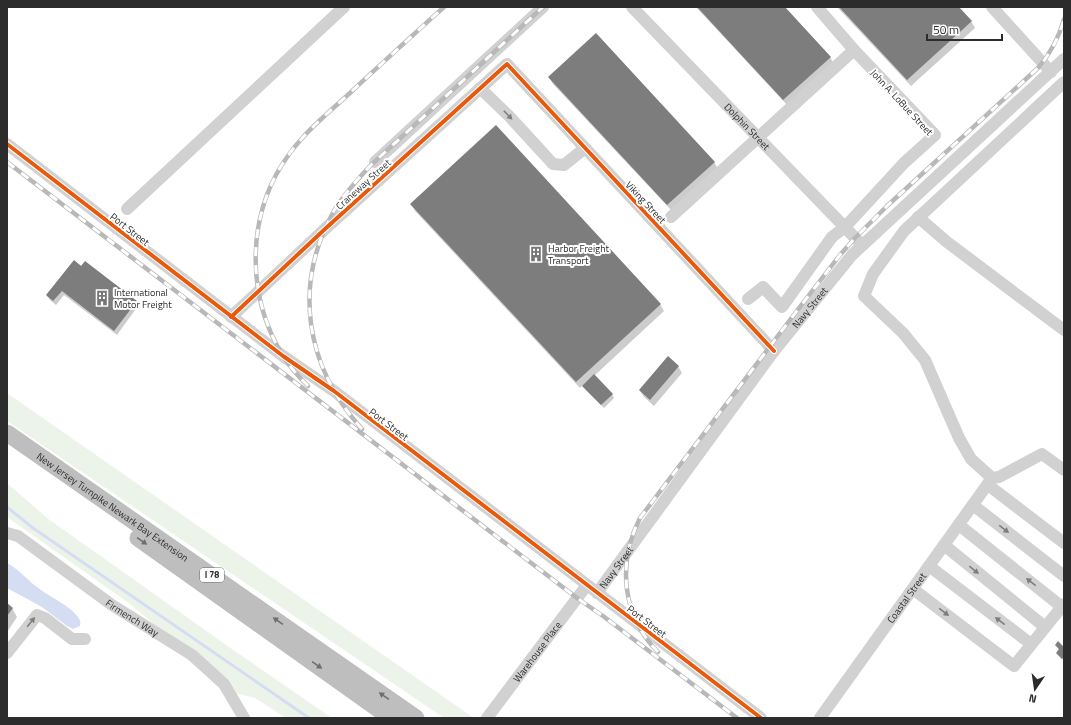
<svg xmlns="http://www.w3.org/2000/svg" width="1071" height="725" viewBox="0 0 1071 725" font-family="'Titillium Web',sans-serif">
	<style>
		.green { fill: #ecf4ea }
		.water { fill: #d5ddf2 }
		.shadow { fill: #0003 }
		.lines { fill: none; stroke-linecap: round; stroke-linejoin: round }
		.stream { stroke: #d5ddf2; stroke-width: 3 }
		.building { fill: #7d7d7d }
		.minor { stroke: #d1d1d1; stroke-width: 12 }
		.highway { stroke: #bebebe; stroke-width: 17 }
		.rail-casing { stroke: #b8b8b8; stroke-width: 4.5 }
		.rail { stroke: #fff; stroke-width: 3; stroke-dasharray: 9; stroke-linecap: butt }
		.cycleway-casing { stroke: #fff; stroke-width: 6 }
		.cycleway { stroke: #e8590c; stroke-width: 4 }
		.oneway { fill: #7e7e7e }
		.oneway2 { fill: #6e6e6e }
		.labels { text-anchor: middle; stroke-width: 4; stroke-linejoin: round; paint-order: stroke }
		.shield { fill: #fff; stroke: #6b6b6b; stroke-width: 1 }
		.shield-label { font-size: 9px; font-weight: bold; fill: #2c2c2c }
		.street-label { font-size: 10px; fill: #2c2c2c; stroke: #fff }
		.poi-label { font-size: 10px; fill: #2c2c2c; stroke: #fff; text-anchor: start }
	</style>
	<rect width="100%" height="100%" fill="#fff"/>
	<!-- green -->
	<path class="green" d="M7,393L474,718H444L7,421Z
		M7,483L47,518L229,647L332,718H286L255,698L235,693L130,604L7,517Z"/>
	<!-- water -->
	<path class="water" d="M7,563C20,570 29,582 41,590C53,599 69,605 78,617C80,620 81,622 80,626L73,629L67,626L42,607L7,588Z"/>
	<!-- shadow -->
	<path class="shadow" d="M696,7H783L830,57L834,64L788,106Z
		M837,7H958L971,21L975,28L911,86Z
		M549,77L714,162L718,169L672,211L553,84Z
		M412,205L660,304L664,311L594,376L612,394L614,398L604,408L586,390L583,385L580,388L415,211Z
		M74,261L136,301L138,306L117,335L64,295L56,305L50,300L47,296Z
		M678,366L682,373L654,406L644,397L640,391Z
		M7,605L12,608L17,617L7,632Z
		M1056,645L1064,648V661L1057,653L1059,650Z"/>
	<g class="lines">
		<!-- stream -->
		<path class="stream" d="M7,507L33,528L309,718"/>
	</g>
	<!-- building -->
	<path class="building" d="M697,7H785L831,57L783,100Z
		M839,7H959L972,21L907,80Z
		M596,33L715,162L667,205L548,77Z
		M496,125L661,304L576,382L410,204Z
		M74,260L81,266L85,261L137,301L114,331L62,291L53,301L46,295Z
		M668,356L679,366L650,400L639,390Z
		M594,374L613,394L601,405L582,386Z
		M7,603L13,608L7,616Z
		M1058,641L1064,647V657L1062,659L1056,653L1059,649L1055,645Z"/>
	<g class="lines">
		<!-- minor -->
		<g class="minor">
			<path id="s1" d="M632,7L862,245"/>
			<path d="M992,7L1051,72"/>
			<path d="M1064,82L904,231L873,274L864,296L903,333L925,360L959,438L971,459L992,478L999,477L1042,454L1064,470"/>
			<path d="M480,88L510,117L553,164L564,165L585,148"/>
			<path d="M7,144L283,356L334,391L761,718"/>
			<path d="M375,162L543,7"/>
			<path d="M127,209L344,7"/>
			<path d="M671,217L854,50"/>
			<path d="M918,217L947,242L1064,330"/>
			<path d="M748,299L763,287L782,307L832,237L845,227L904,163L935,135L854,50L817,7"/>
			<path d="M231,317L325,229L507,64L774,351"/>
			<path d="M988,485L1064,543"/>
			<path d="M973,505L1064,576"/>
			<path d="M959,525L1062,607"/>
			<path id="s2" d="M7,533L18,536L112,605L192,655L224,684L244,718"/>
			<path d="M944,545L1045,627"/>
			<path d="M929,566L1031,644"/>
			<path d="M913,589L1014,666L1064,604"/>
			<path id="s3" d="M597,593L774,351L852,255L1064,59"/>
			<path d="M7,653L37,615L45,618L72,639H85"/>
			<path id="s4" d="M487,718L587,585"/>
			<path id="s5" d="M820,718L992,478"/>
		</g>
		<!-- highway -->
		<g class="highway">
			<path id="s6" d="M7,433L416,718"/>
			<path d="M138,538L391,718"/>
		</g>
		<!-- rail casing -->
		<g class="rail-casing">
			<path id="rail" d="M7,162L577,598L603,616L737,718
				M308,386C299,377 290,367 283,356C245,294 246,212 290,153C307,130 329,112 350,93C381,64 412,36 444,7
				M362,429C305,366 292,284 335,209C345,193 357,180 370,166L543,7
				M658,652C622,616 617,563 640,518L796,312L840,255L855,238L887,206L1038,68C1051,53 1059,37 1064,19"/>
		</g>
		<!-- rail -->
		<use href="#rail" class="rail"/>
		<!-- cycleway casing -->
		<g class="cycleway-casing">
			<path id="cycleway" d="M7,144L283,356L334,391L761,718
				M231,317L325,229L507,64L774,351"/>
		</g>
		<!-- cycleway -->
		<use href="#cycleway" class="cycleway"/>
	</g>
	<!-- one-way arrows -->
	<defs><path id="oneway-solid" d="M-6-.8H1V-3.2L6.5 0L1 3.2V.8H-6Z"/></defs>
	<g class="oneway">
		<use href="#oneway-solid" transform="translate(508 115) rotate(46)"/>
		<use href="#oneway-solid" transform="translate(1004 529) rotate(38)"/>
		<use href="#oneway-solid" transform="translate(974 570) rotate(39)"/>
		<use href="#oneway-solid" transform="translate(1031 582) rotate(-142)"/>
		<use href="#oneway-solid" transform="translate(944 612) rotate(38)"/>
		<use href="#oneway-solid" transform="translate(1000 621) rotate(-143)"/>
		<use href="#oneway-solid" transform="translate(31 622) rotate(-51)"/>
	</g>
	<g class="oneway2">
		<use href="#oneway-solid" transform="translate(142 541) rotate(35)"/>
		<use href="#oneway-solid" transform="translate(278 621) rotate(-145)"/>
		<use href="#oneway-solid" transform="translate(317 665) rotate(35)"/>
		<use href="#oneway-solid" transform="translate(384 696) rotate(-145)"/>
	</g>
	<!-- icons -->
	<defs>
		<g id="building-bare" transform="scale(1.2)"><path d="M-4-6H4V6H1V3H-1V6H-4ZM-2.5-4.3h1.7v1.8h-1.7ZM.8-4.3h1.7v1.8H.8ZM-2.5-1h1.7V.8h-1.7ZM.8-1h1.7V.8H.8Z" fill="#767676" stroke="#fff" stroke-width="2.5" paint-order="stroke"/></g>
	</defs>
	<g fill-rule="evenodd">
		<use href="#building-bare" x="536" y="254"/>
		<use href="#building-bare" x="102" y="298"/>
	</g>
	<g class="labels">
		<!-- shield labels -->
		<rect class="shield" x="200" y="568" width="24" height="14" rx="3"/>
		<g class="shield-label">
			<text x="212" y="578">I 78</text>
		</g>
		<!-- street labels -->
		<g class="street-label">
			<text transform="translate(902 102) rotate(47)" y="4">John A. LoBue Street</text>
			<text dy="4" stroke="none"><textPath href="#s1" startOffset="166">Dolphin Street</textPath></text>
			<text transform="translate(363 184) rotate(-42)" y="4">Craneway Street</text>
			<text transform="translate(646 202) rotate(47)" y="4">Viking Street</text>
			<text transform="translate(130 229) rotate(38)" y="4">Port Street</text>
			<text dy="4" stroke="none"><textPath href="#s3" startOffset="356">Navy Street</textPath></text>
			<text transform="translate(389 424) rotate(37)" y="4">Port Street</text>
			<text dy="4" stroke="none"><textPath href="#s6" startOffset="129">New Jersey Turnpike Newark Bay Extension</textPath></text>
			<text dy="4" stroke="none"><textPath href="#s3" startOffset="32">Navy Street</textPath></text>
			<text dy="4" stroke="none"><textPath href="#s5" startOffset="148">Coastal Street</textPath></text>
			<text dy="4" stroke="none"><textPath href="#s2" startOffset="152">Firmench Way</textPath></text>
			<text transform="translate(647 621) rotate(37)" y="4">Port Street</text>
			<text dy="4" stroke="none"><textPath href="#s4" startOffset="83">Warehouse Place</textPath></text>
		</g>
		<!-- poi labels -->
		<g class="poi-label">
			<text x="548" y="252">Harbor Freight<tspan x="548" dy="12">Transport</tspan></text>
			<text x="114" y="296">International<tspan x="114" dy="12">Motor Freight</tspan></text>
		</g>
	</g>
	<!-- border -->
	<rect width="1071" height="725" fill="none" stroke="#2c2c2c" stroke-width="16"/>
	<!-- north arrow -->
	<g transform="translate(1035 689) rotate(193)" stroke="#ffffff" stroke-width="3" paint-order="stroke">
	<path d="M0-3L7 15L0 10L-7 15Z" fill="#2c2c2c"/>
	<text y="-6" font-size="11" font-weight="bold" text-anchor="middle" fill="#2c2c2c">N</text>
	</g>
	<!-- scale -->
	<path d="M927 34v6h75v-6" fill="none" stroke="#2c2c2c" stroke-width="2"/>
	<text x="933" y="34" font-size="12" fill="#2c2c2c" stroke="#ffffff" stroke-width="3" paint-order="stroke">50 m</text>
</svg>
